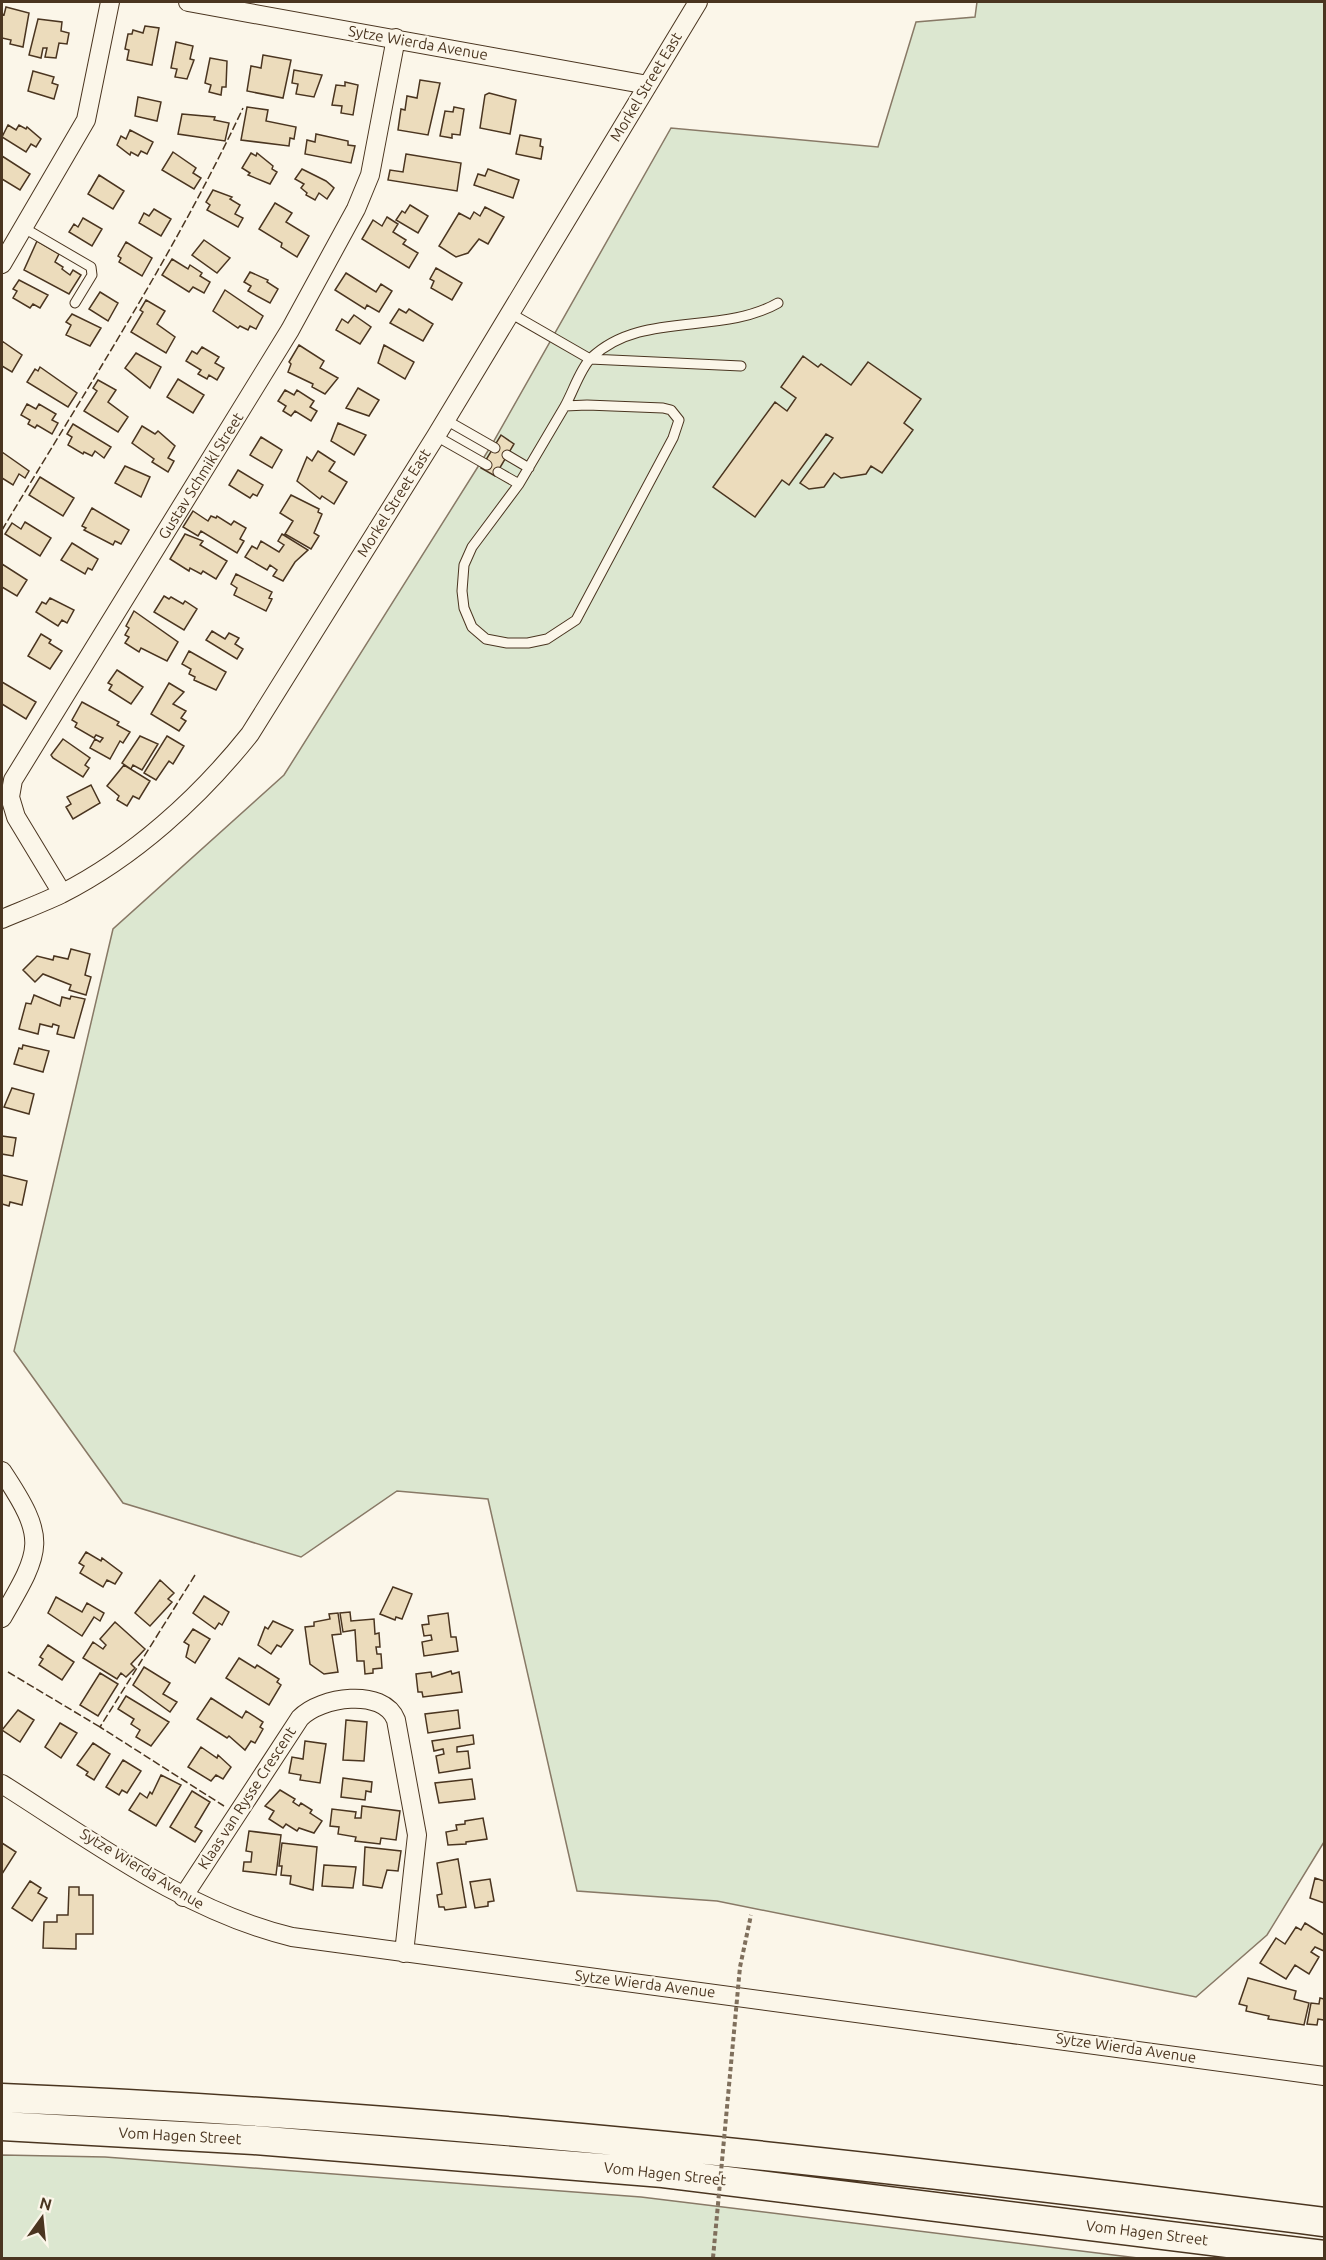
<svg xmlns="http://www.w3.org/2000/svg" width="1326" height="2260" viewBox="0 0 1326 2260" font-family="Ubuntu,sans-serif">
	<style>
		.green { fill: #dce7d0; stroke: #887966; stroke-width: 1.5 }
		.building { fill: #ecdcbc; stroke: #4a3520; stroke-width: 1.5 }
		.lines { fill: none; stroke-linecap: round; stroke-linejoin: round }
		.lane-casing { stroke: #4a3520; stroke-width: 11 }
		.street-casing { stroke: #4a3520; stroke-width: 20 }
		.primary-casing { stroke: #4a3520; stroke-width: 31 }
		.lane { stroke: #fbf6e9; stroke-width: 9 }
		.street { stroke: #fbf6e9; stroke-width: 18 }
		.primary { stroke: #fbf6e9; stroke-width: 28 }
		.path-bridge { stroke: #7f6f5c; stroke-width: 4; stroke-dasharray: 4.5 3; stroke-linecap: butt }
		.fence { stroke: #4a3520; stroke-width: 1.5; stroke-dasharray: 8 3; stroke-linecap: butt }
		.labels { text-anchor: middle; stroke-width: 4.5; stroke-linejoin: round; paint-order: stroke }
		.street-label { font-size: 15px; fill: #4a3520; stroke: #fbf6e9 }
	</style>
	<rect width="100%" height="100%" fill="#fbf6e9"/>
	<!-- green -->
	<path class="green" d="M977,2H1324V1842L1267,1935L1196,1997L717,1901L577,1891L488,1499L397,1491L301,1557L123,1503L14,1351L113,929L284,775L491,446L671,128L878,147L916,22L975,17Z
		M2,2155L105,2157L641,2197L1138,2258H2Z"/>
	<!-- building -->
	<path class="building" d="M6,7L29,13L23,47L10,44L11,40L2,38V14L4,15Z
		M38,19L62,22L61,31L69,33L67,44L59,43L56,58L45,57L47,48H43L41,58L29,55Z
		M145,26L159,28L152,65L127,60L129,50L125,49L128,34H132L133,30L143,33Z
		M176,42L193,46L190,59L194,60L187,79L175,77L177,69L171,68Z
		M263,55L291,60L283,98L247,91L251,66L261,68Z
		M210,58L227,61L226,87H222L221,95L209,92L211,85L205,83Z
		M294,70L322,75L314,97L296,94L298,84L292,83Z
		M33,71L54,77L52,83L58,85L54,99L28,91Z
		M420,80L440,83L428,135L398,130L401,109L405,110L407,96L417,98Z
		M345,82L358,85L353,115L341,113L342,106L332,105L336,85L345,86Z
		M489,93L516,100L510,134L480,128L485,95Z
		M138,97L161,102L157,121L135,116Z
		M247,107L268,110L266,121L296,127L294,139L290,138L289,146L241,140Z
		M454,107L464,109L460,135L452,134V138L440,136L445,111L453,112Z
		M182,114L215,117L214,120L229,123L225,141L178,134Z
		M8,125L16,130L19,125L26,129L27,127L41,139L36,147L31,144L26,152L2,137Z
		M130,130L153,142L147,154L141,151L138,156L131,152L130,155L117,145L121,136L126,139Z
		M316,134L348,141V145L355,146L351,163L305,154L307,140L315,142Z
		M520,135L541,139L540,146L543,147L541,159L516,154Z
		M173,152L196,168L193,173L201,178L194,189L162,170Z
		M251,153L256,156L257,153L273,166L272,169L277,172L270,184L248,175L250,173L242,168Z
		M406,154L461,163L457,191L388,180L390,170L403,172Z
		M2,156L30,174L20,190L2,179Z
		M302,169L326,181L334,188L327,199L319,193L315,200L306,195L307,193L301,188L304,184L295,179Z
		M488,169L519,180L513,198L474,185L478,174L485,176Z
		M99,175L124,191L113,209L88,194Z
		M213,190L232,197L230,199L240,205L235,214L243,218L238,227L207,210L210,205L206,202Z
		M275,203L292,213L286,222L309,236L297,257L281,247L282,243L259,229Z
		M410,205L428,216L418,233L396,220L402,211L405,213Z
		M485,207L504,217L488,244L479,239L468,253L456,257L439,246L459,213L470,219L474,212L480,216Z
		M154,209L171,219L161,236L139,223L144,213L149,216Z
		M387,217L398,224L393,232L406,240L403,244L418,253L409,268L362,239L373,220L382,226Z
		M83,218L102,229L92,246L69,232L74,224L78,227Z
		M204,240L230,258L217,273L192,255Z
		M37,241L59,254L55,262L63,267L62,269L70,275L73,270L81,275L69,294L24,270Z
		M126,242L152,258L142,276L119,262L121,258L118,256Z
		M172,259L188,269L190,265L202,273L200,276L210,282L204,293L193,287L189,292L162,275Z
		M436,268L462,283L452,300L431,288L434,281L430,279Z
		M250,272L268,280L267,282L278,289L270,303L248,291L251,286L244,282Z
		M346,273L376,292L381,284L392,291L379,312L367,305L365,309L335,290Z
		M19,280L48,295L40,308L33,304L30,308L13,298L17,291L13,289Z
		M225,290L263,316L256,329L250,326L248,330L240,326L238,328L213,311Z
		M100,292L118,303L108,321L89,309Z
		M146,300L165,311L157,324L175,337L166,353L131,332L143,312L140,310Z
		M399,309L406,313L409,309L433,324L423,341L390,323Z
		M72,314L101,328L90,346L66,335L71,325L66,322Z
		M354,315L371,327L360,344L336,330L342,319L348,323Z
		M2,341L22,355L12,372L2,366Z
		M299,345L324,361L320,368L338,378L325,394L312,387L313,384L288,372L291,364L289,362Z
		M384,345L414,362L405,379L378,363Z
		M202,347L219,357L215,363L224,368L217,380L209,375L207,379L198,374L201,370L186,361L192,351L197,354Z
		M136,353L161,367L150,388L125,368Z
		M803,356L818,367L821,364L851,385L868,362L921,399L904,423L913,430L882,473L871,466L866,474L841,478L834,473L824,487L809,489L800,483L833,438L826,434L789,485L782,480L755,517L713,487L775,402L787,411L796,398L781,387Z
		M40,367L77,393L68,407L27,382L35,369L38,371Z
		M178,379L204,395L193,413L167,397Z
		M98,380L116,390L108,402L128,417L118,432L84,411L97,391L93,388Z
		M358,388L379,400L369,416L346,408Z
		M285,390L294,395L297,390L314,401L310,407L317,411L311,421L295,411L291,416L283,411L286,406L278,401Z
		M27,404L36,409L39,404L56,414L52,420L58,423L52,434L37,425L35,428L28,424L30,420L21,415Z
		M338,423L366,435L354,455L331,441Z
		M73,424L111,447L104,458L95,451L92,456L84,452L83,454L68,445L72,437L67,434Z
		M142,426L155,434L158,431L175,446L168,458L174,461L168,472L152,462L154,459L132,443Z
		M501,435L514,444L495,476L481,468Z
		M261,437L282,450L272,468L250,455Z
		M318,451L335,462L329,471L347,482L334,504L322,496L320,499L297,481L307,457L312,461Z
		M2,452L29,471L25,478L19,474L13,485L2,478Z
		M125,466L150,477L141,497L115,483Z
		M238,470L263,485L257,496L253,494L250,498L229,485Z
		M40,477L74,498L63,516L29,495Z
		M291,495L319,509L318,512L322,514L314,533L319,536L311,549L285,534L293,521L280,513Z
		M92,508L129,530L121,544L115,541L113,545L84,530L86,528L82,526Z
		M193,511L208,521L211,516L216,518L217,516L231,525L234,521L246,528L240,539L244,541L237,553L201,531L198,536L183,527Z
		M25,522L51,538L40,556L5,534L12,523L21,529Z
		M185,534L203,541L200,545L227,561L216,579L203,571L201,574L190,568L189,571L170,559Z
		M282,534L308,550L295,562L283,581L273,576L277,570L270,565L267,570L245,557L252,546L257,549L261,541L279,552L284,545L278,541Z
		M72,543L98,559L92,570L88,568L85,574L61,560Z
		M2,564L27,580L17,596L2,587Z
		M236,574L272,592L269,598L272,599L266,611L234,595L237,588L231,584Z
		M164,596L169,599L171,597L183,604L185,601L197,609L184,630L154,612Z
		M50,598L74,610L67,623L62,620L58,626L36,612L42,602L46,604Z
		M134,611L178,642L167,661L141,648L139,652L125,643L129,637L125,635L129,628L126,626Z
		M212,631L225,639L229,633L239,638L235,644L243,649L237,659L206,640Z
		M41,634L51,640L49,643L62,651L50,669L28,656Z
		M189,651L226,672L216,690L194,680L195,677L189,674L191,669L182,664Z
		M117,670L143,687L131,704L109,690L112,685L108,683Z
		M2,682L36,702L26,719L2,704Z
		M169,683L184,692L173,704L186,711L181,718L186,721L179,731L151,714Z
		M82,702L119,722L117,725L130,732L123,743L120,741L110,759L90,748L95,739L100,742L103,738L96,735L94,738L75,727L77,723L72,720Z
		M140,736L158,744L142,770L133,765L131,769L122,763Z
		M167,736L184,746L173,764L169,761L156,780L144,773Z
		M63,739L90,758L85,765L89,768L83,777L53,758L51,755Z
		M124,765L150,781L139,799L133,796L127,806L117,800L119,796L107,786Z
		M91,785L100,803L73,819L66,807L71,804L67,797Z
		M71,949L90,954L85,975L91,977L86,995L69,990L71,985L43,974L35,982L23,970L37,956L53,960L54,956L68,959Z
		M34,995L60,1006L62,997L70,999L71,996L85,999L74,1038L57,1034L59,1026L53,1024L52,1027L40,1024L38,1034L19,1029L26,1003L31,1004Z
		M23,1045L49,1051L43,1072L14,1064L19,1048L22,1049Z
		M12,1088L34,1094L29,1114L4,1107Z
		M2,1136L16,1138L13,1156L2,1154Z
		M2,1171V1175L27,1181L22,1205L10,1202L9,1206L2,1204Z
		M86,1552L101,1561L102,1558L122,1573L115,1584L107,1580L103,1587L80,1573L84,1566L79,1563Z
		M160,1580L174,1593L168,1599L172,1602L150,1626L135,1613Z
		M393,1587L412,1594L402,1619L396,1617L395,1620L380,1614Z
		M204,1596L229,1612L222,1625L219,1623L215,1629L193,1613Z
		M56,1597L82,1612L87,1603L104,1613L100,1621L94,1617L82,1636L48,1613Z
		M350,1612L351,1621L374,1619L375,1634L379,1633L380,1647H376L377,1654H381L382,1668L373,1669V1673L365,1674L364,1661H357L355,1630L343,1632L340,1613Z
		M338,1613L341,1634L332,1635L338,1672L324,1674L310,1664L305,1627L314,1626V1622L330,1619L329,1614Z
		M448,1613L451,1637H456L458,1651L424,1656L422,1642L432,1640L431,1635L424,1636L422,1625L429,1624L428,1616Z
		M273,1621L293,1630L281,1647L277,1645L271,1654L258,1645L265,1627L268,1629Z
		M115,1622L145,1649L131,1664L135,1668L126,1677L121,1673L117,1679L83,1658L93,1642L103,1649L106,1645L100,1639Z
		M193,1629L210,1639L195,1663L186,1657L189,1645L184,1642Z
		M48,1645L74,1662L62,1680L39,1665L43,1659L40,1657Z
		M239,1658L255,1668L257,1665L279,1679L277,1682L281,1685L269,1705L226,1678Z
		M144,1667L170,1683L163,1694L177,1702L170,1712L133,1685Z
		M451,1671L452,1674L459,1672L462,1692L423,1697L422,1692H418L416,1674L431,1672L432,1677Z
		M100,1673L118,1684L98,1716L80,1705Z
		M126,1696L169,1722L151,1746L136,1737L140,1730L131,1724L134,1719L118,1709Z
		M211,1698L242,1718L246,1711L263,1722L260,1727L263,1729L255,1743L251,1741L245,1750L229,1736L227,1738L197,1719Z
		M18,1710L34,1720L20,1742L2,1730Z
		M458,1710L460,1728L428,1733L425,1714Z
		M346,1720L367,1722L364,1761L343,1760Z
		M60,1723L77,1733L61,1758L45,1747Z
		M473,1735L474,1744L457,1747V1752L468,1751L470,1768L439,1773L436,1756L444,1754L443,1749L434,1751L432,1741Z
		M305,1741L326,1744L320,1783L300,1780L301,1775L289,1773L292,1757L303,1759Z
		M93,1743L110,1754L94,1780L86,1775L88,1772L77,1765Z
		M201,1747L217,1758L218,1755L231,1767L223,1779L216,1775L211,1781L188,1767Z
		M123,1760L141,1771L127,1793L122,1790L119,1795L106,1787Z
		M161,1775L181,1785L156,1826L129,1810L140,1793L147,1798L150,1792L152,1794Z
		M343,1778L372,1782L371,1792L366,1791L365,1800L341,1797Z
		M472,1779L475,1799L439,1803L435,1783Z
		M280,1790L295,1799L293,1802L299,1806L301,1803L312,1810L310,1813L322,1821L314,1833L299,1828L297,1831L286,1824L283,1828L269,1819L274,1811L265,1806Z
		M192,1791L210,1802L195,1827L202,1831L195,1842L170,1827Z
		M362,1806L400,1811L396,1840L381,1838L380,1844L355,1841L356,1837L338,1834L339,1827L330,1826L332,1809L356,1812L355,1818H361Z
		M483,1818L487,1839L466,1842V1844L448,1845L446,1832L457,1830L456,1825L465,1824V1821Z
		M249,1831L281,1835L276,1875L243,1871L244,1862H251L252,1852L246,1851Z
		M2,1843L16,1852L2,1874Z
		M282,1843L317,1847L313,1890L290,1884L291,1876L281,1875L282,1866H279Z
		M365,1847L401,1851L398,1871L387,1870L382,1888L363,1885Z
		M458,1859L466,1907L445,1910L444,1907H439L437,1895L442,1894L437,1863Z
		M324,1865L356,1867L353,1888L322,1886Z
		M1315,1878L1324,1881V1903L1310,1898Z
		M490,1879L494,1901L488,1902V1906L475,1908L470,1882Z
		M30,1881L41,1888L38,1893L47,1898L32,1921L12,1908Z
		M69,1887H79V1895H93V1934H76V1949L43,1948L44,1922H57V1915H68Z
		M1305,1923L1324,1935V1951L1315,1947L1311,1952L1319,1957L1309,1974L1295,1965L1286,1979L1260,1963L1276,1938L1285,1944L1296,1927L1301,1930Z
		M1248,1978L1296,1991L1294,1999L1309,2003L1304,2025L1268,2019L1269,2016L1246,2011L1247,2006L1239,2004Z
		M1320,1998L1324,1999V2020L1318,2019L1317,2025L1307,2024L1311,2003L1319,2004Z"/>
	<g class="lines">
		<!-- lane casing -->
		<g class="lane-casing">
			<path id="lane" d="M24,228L91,267L92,275L75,303
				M510,313L590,359L741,366
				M587,405L663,408L671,410L679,420L673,438L576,620L547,639L528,643H507L486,639L472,627L464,608L462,591L464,565L472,547L519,484L565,406Z
				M565,406C573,392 580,369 591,358C641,310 720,336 778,303
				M446,420L495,448
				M436,436L487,465
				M507,455L529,468
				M498,472L519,484"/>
		</g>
		<!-- street casing -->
		<g class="street-casing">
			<path id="street" d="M188,2L648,85
				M2,264L86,120L110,2
				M62,893L16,817L10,797L13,780L290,330L356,209L370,175L396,38
				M2,919C21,911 42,903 61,894C134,857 199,798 250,734L436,436L698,2
				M2,1471C48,1540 42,1549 2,1618
				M2,1784C94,1842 185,1911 292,1937L1324,2076
				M183,1897L300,1718C320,1697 383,1687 396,1720L417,1835L404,1953"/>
		</g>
		<!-- primary casing -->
		<g class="primary-casing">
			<path id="primary" d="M2,2098C444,2116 885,2166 1324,2222
				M2,2126L254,2140L663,2173L1324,2255"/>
		</g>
		<!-- lane -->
		<use href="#lane" class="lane"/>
		<!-- street -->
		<use href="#street" class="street"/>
		<!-- primary -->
		<use href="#primary" class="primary"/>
		<!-- path-bridge -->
		<path class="path-bridge" d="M713,2258L740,1967L751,1915"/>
		<!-- fence -->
		<path class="fence" d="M2,530C85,391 174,255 243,108
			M195,1575L100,1727L224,1806
			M8,1672L100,1727"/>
	</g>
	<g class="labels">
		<!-- street labels -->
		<g class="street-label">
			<text transform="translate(418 43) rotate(10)" y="5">Sytze Wierda Avenue</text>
			<text transform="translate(646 87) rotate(-59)" y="5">Morkel Street East</text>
			<text transform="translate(201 476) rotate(-58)" y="5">Gustav Schmikl Street</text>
			<text transform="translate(394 503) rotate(-58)" y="5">Morkel Street East</text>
			<text transform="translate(247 1798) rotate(-57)" y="5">Klaas van Rysse Crescent</text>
			<text transform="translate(142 1869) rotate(31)" y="5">Sytze Wierda Avenue</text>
			<text transform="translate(645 1984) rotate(7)" y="5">Sytze Wierda Avenue</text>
			<text transform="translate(1126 2048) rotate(8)" y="5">Sytze Wierda Avenue</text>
			<text transform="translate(180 2136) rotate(3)" y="5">Vom Hagen Street</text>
			<text transform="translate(665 2174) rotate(6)" y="5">Vom Hagen Street</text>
			<text transform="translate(1147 2233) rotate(7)" y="5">Vom Hagen Street</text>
		</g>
	</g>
	<!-- border -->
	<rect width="1326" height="2260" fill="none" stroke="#4a3520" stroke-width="6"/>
	<!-- north arrow -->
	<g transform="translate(42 2218) rotate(15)" stroke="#fbf6e9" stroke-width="4.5" paint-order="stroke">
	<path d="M0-4.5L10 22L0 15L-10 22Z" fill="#4a3520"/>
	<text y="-9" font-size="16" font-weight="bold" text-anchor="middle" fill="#4a3520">N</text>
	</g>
</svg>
